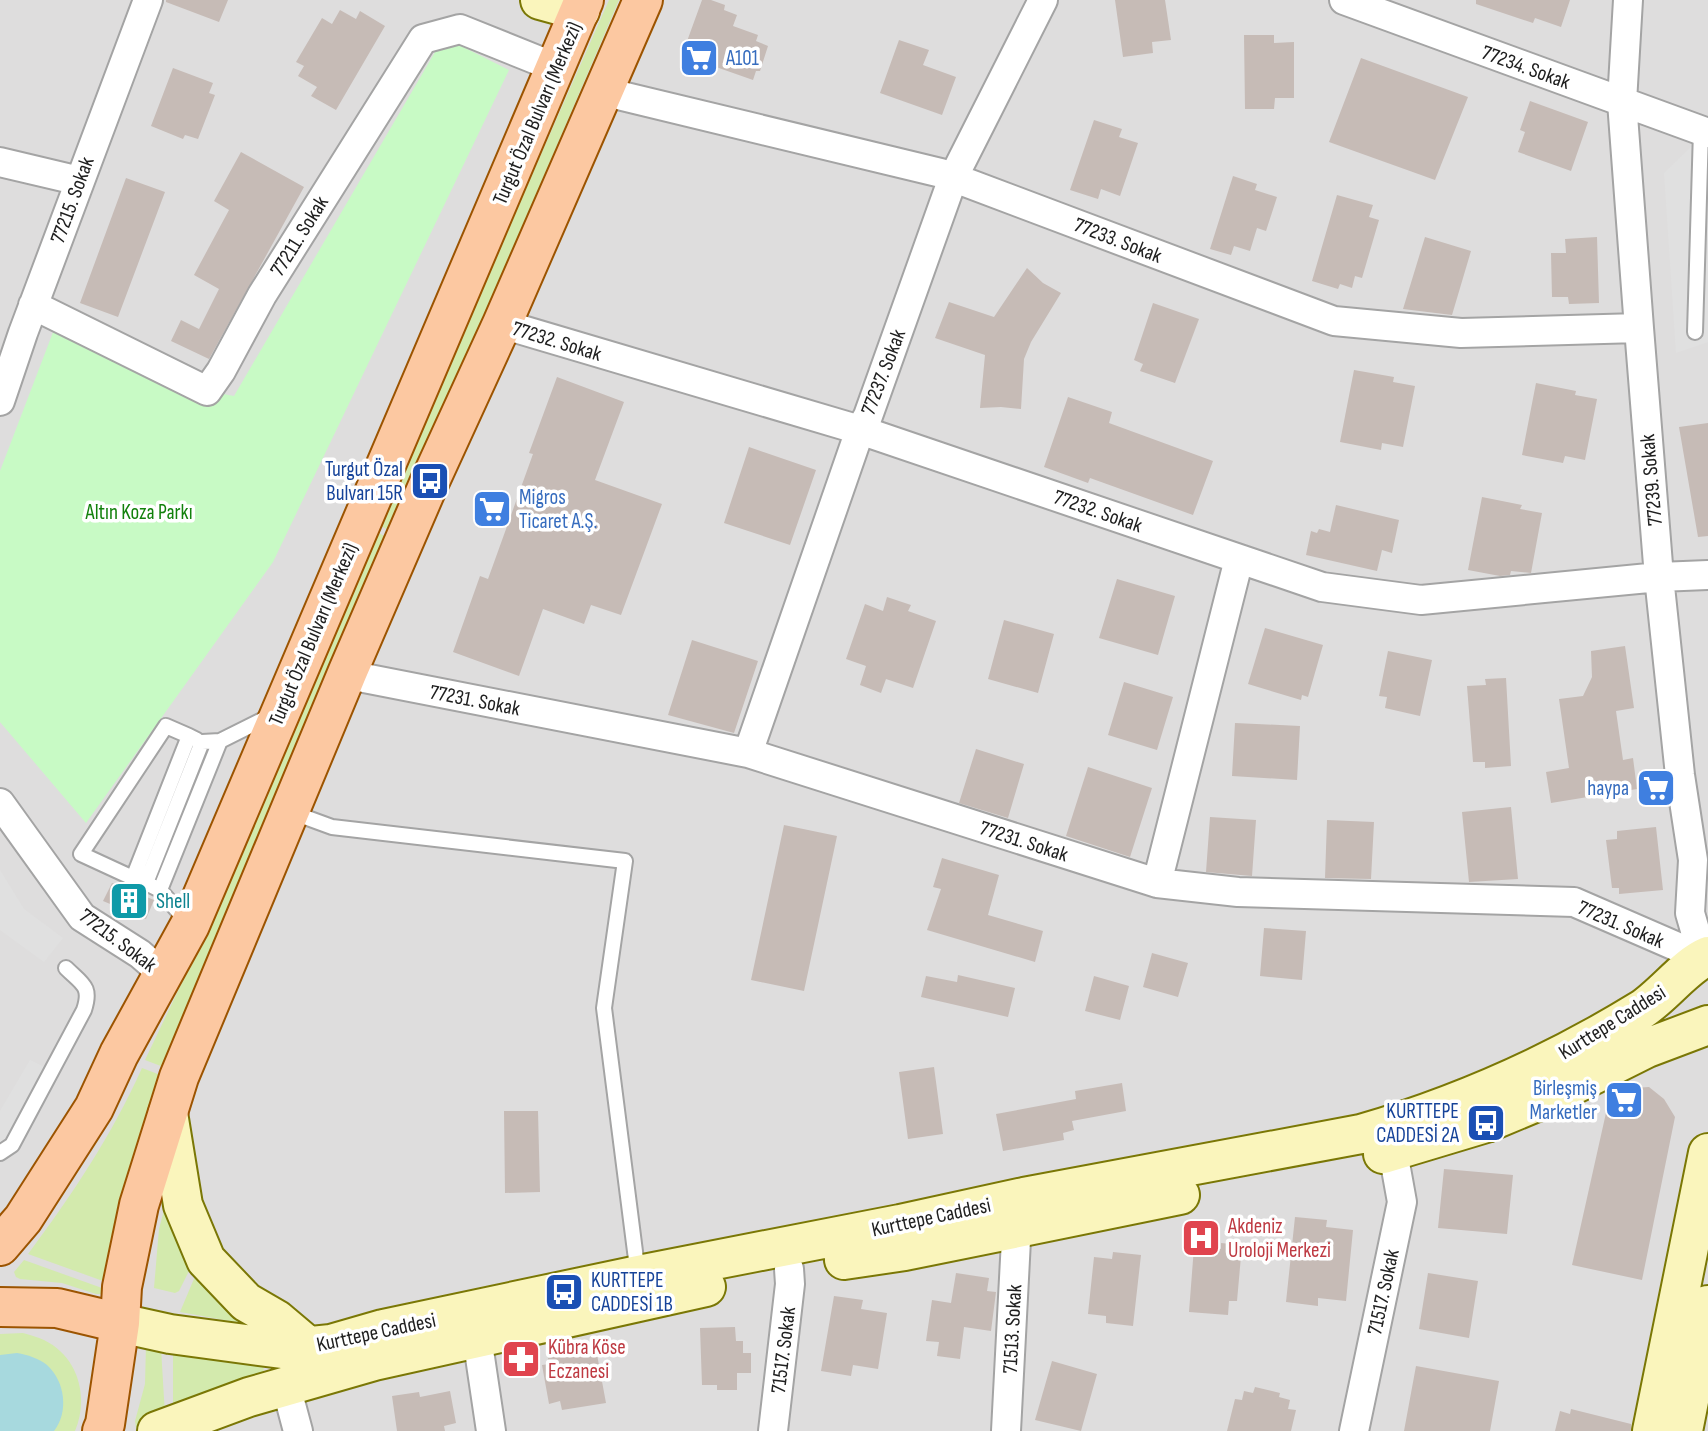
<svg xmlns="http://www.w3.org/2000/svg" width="1708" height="1431" viewBox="0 0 1708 1431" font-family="'Sofia Sans Condensed',sans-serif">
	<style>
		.residential { fill: #dedddd }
		.grass { fill: #d3eaad }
		.park { fill: #c8fac5 }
		.parking { fill: #e0e0e0 }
		.water { fill: #a7d9de }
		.building { fill: #c6bbb6 }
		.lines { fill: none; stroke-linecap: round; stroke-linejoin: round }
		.lane-casing { stroke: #a4a4a4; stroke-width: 18 }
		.street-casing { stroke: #a4a4a4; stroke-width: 32 }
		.secondary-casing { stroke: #7a7705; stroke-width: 42 }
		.primary-casing { stroke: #9c5400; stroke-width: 42 }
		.lane { stroke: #fff; stroke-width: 14 }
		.street { stroke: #fff; stroke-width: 28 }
		.secondary { stroke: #faf5bc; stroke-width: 38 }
		.primary { stroke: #fcc8a1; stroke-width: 38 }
		.labels { text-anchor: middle; stroke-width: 7; stroke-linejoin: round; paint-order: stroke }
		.shop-label { font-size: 21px; fill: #366cbe; stroke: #fff; text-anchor: start }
		.street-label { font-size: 21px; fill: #202020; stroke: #fff }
		.transit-label { font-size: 21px; fill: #164399; stroke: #fff; text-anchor: end }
		.park-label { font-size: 21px; fill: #12810c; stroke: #fff }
		.culture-label { font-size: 21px; fill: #0d838f; stroke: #fff; text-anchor: start }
		.health-label { font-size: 21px; fill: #be3a42; stroke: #fff; text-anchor: start }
	</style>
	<rect width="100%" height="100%" fill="#f1ece7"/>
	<!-- residential -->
	<path class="residential" d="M0,0H1708V1431H0Z"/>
	<!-- grass -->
	<path class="grass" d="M609,0H619L463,365L389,530L378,525Z
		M376,532L387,537L166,1068L145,1060L221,901Z
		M142,1068L163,1076L126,1184L103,1281L28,1254C72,1195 112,1135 142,1068Z
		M170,1187L195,1259L179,1291L175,1293L154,1288L159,1229Z
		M24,1260L102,1288L101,1294H96L62,1283L20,1279L16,1277L14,1272Z
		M196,1274L263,1327L180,1312Z
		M23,1333C30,1335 38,1337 44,1340C79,1357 89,1398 75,1431H0V1334Z
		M146,1345L161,1348L165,1415L136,1428L135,1421L145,1384Z
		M173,1349L263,1361L264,1375L173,1412Z"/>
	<!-- park -->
	<path class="park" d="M455,43L509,70L273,562L86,823L0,722V471L55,327L207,391L234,396L438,47Z"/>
	<!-- parking -->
	<path class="parking" d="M1691,147L1708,151V342L1676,353L1664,173Z
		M0,870L24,909L63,938L44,962L0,930Z
		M30,1060L48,1069L8,1141L0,1145V1111Z"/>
	<!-- water -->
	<path class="water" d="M17,1353C28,1355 38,1358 47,1365C65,1381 69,1412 54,1431H0V1355Z"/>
	<!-- building -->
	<path class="building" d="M166,0H228L219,22L166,2Z
		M702,0H711L725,5L724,10L737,15L733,26L758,35L756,41L768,46L760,71H756L753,80L682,55Z
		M1115,0H1165L1171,40L1152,42L1153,53L1123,57Z
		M1476,0H1570L1561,27L1535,18L1533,23L1476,4Z
		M340,10L356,19L360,11L385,26L336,110L311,96L317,87L298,76L304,66L296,62L322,18L332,24Z
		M1244,35H1274V43L1294,42V98H1275L1274,109H1245Z
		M899,40L929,50L923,65L956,77L942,115L880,93Z
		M1361,58L1468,97L1435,180L1329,142Z
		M173,68L213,83L209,93L215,95L198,139L185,135L183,139L151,126Z
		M1530,101L1588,122L1571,171L1518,152L1525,132L1520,130Z
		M1094,120L1122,129L1119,137L1138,143L1120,196L1101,189L1098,199L1070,190Z
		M241,152L304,187L209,359L171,341L181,320L199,329L219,289L194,275L229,210L214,201Z
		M1233,176L1257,184L1255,190L1277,197L1266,231L1257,228L1250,251L1234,246L1231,255L1210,249Z
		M126,178L165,192L118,317L80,303Z
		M1337,195L1373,205L1369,217L1379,220L1362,278L1355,276L1352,288L1340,284L1338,289L1312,281Z
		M1425,237L1471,251L1452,315L1403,309Z
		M1597,237L1599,303L1569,304L1568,297H1552L1551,253H1566L1565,239Z
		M1027,268L1043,283L1061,293L1031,342L1024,359L1021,409L1001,407L980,408L985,355L935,338L949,302L994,317Z
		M1153,303L1199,319L1175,383L1140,371L1143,364L1134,360Z
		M1354,370L1394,377L1393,382L1415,386L1403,447L1382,443L1381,450L1340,442Z
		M557,377L624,402L595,480L662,504L621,615L591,605L584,624L543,609L519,676L453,652L480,576L488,579L533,454L529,453Z
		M1536,383L1576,391L1575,395L1597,399L1585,460L1565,456L1563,463L1522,455Z
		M1068,397L1112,412L1109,423L1213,461L1193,515L1090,478L1088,483L1044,467Z
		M1708,423V536L1698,537L1679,427Z
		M749,447L816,470L790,545L724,523Z
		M1482,497L1522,505L1520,509L1542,513L1531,573L1511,571L1510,575L1500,576L1468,570Z
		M1336,505L1399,520L1392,553L1382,550L1377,571L1306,555L1311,531L1317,533L1319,529L1330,532Z
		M1117,579L1175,596L1158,655L1099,638Z
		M887,597L911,605L908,611L936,621L913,688L886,679L881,693L860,685L866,666L846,659L865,604L883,611Z
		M1004,620L1054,634L1038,693L988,679Z
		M1265,628L1323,645L1308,697L1302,695L1301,700L1248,684Z
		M692,640L758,661L734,733L668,715Z
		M1625,646L1634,708L1616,711L1623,760L1633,758L1637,789L1551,803L1546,772L1569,768L1559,699L1583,696L1592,677L1591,651Z
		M1388,651L1432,660L1420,716L1385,708L1387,697L1379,696Z
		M1506,678L1511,766L1485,768V762H1473L1467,686L1486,685L1485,679Z
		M1124,682L1173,697L1157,750L1108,735Z
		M1235,723L1300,726L1297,780L1232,776Z
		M976,749L1024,764L1008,818L959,803Z
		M1088,767L1152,788L1130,857L1066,836Z
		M1511,807L1518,879L1469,882L1462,812Z
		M1210,817L1256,820L1252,876L1206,872Z
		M1327,820L1374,822L1371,879L1325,878Z
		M784,825L837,836L804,991L751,980Z
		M1656,827L1663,890L1619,894V888H1612L1606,840L1617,839V831Z
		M942,858L999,875L988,915L1043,931L1035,962L927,930L941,889L933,887Z
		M112,883L154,900L146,919L103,901Z
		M1264,928L1306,931L1302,980L1260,976Z
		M1152,953L1188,963L1178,997L1143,987Z
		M958,975L1015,988L1008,1017L921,997L926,976L957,982Z
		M1094,976L1129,986L1120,1020L1085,1011Z
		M934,1067L943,1134L908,1139L899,1072Z
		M1122,1083L1126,1111L1072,1121L1074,1130L1063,1133L1064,1140L1003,1151L996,1114L1076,1099L1075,1091Z
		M1649,1087L1664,1099L1675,1117L1642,1280L1572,1265L1610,1095L1633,1088Z
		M504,1111H538L540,1192L505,1193Z
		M1444,1169L1513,1175L1507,1234L1438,1228Z
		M1295,1217L1327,1220L1326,1227L1353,1230L1346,1301L1318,1298V1306L1286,1302Z
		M1221,1243L1242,1245L1237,1301H1229L1228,1315L1189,1312L1194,1247L1221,1249Z
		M1113,1252L1141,1255L1133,1326L1106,1323V1316L1088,1314L1094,1257L1112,1259Z
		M956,1273L989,1278L987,1291L996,1292L991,1331L964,1327L960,1359L937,1356L939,1342L926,1341L932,1300L951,1303Z
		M1428,1273L1478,1281L1469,1338L1419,1329Z
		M834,1296L863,1300L861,1309L887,1313L878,1369L853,1365L851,1376L821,1371Z
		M735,1327L736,1341H743V1353H751V1373H737V1390H717V1385H702L700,1328Z
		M596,1349L606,1403L562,1410L560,1401L549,1404L542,1365L549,1364L548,1358Z
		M1052,1361L1097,1374L1081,1431L1035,1420Z
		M1416,1366L1499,1381L1490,1431H1404Z
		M1255,1387L1280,1393L1279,1397L1290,1400L1288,1409L1296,1410L1291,1431H1227L1235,1399L1242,1400L1244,1391L1253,1393Z
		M450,1391L456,1423L444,1426L445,1431H397L392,1396L419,1392L420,1397Z
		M1571,1409L1631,1424V1431H1555L1560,1411L1570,1414Z"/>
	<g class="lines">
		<!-- lane casing -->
		<g class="lane-casing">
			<path id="lane" d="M1695,332L1701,131
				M291,812L332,827L625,861L604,1008L638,1275
				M133,878L81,854L166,726L189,736
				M140,881L133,878L189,736L197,740
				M160,890L146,883L202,742L220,741
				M187,922L160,890L220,741L270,716
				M0,1153L12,1145L84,1010C92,986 82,984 66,968"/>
		</g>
		<!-- street casing -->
		<g class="street-casing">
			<path id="street" d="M1344,0L1708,133
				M1628,0L1622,102L1639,328L1659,577L1680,775L1693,860L1690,913L1703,958
				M604,88L622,96L941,173L1334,321L1461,333L1639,328
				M0,162L80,181
				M33,305L207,391L221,371L262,295L423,39L460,29L557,68
				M502,324L860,430L1322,587L1421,600L1659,577L1708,575
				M0,401L23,333L148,0
				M348,671L364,678L748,753L1157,883L1238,892L1574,902L1703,958
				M748,753L860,430L868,416L953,178L1043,0
				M0,803L82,917L140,954L163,974
				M1157,883L1239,559
				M477,1337L491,1431
				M286,1386L298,1431
				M773,1431L790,1284L789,1269
				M1006,1431L1016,1240L1015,1228
				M1354,1431L1402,1202L1393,1152"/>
		</g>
		<!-- secondary casing -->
		<g class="secondary-casing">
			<path id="secondary" d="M540,0L580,11
				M168,1113L183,1205L206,1260L246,1302L277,1320L309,1347
				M1383,1154L1486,1123L1553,1095L1647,1048L1708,1025
				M844,1260L905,1251L1180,1195
				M120,1323L170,1334L282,1349L331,1344L383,1329L638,1275L900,1224L1024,1197L1361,1134C1461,1105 1553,1064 1641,1010C1663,996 1686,965 1708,956
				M157,1431L249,1397L374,1361L706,1287
				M1652,1431L1708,1153
				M1683,1431L1708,1305"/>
		</g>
		<!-- primary casing -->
		<g class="primary-casing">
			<path id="primary" d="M0,1246L23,1219L94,1108L119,1054L190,925L584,0
				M0,1307L57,1308L120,1323
				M102,1431L105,1424L120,1323L122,1287L139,1205L179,1077L348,671L430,481L502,324L643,0"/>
		</g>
		<!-- lane -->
		<use href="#lane" class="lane"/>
		<!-- street -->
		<use href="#street" class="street"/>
		<!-- secondary -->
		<use href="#secondary" class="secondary"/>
		<!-- primary -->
		<use href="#primary" class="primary"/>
	</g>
	<!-- icons -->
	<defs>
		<g id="supermarket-square" transform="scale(2.0125)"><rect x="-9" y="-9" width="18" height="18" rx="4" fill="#3f7fe0" stroke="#fff"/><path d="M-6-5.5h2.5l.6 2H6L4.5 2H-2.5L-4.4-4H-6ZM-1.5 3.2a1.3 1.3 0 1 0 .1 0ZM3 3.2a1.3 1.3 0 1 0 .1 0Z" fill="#fff"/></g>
		<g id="bus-square" transform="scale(2.0125)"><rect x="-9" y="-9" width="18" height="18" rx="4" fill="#1a4fb4" stroke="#fff"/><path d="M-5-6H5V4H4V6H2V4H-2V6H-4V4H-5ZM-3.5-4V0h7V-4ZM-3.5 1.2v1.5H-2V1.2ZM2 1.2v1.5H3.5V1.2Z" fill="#fff"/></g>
		<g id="building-square" transform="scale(2.0125)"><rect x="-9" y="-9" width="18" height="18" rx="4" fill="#0f9aa8" stroke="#fff"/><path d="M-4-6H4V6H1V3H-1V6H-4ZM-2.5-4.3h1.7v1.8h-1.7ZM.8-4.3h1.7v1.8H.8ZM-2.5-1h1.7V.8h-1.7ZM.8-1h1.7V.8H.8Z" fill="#fff"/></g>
		<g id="hospital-square" transform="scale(2.0125)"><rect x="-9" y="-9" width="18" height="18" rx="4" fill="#e0444e" stroke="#fff"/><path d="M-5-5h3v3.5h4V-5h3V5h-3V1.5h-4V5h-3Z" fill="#fff"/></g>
		<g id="pharmacy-square" transform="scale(2.0125)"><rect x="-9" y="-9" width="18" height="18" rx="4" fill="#e0444e" stroke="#fff"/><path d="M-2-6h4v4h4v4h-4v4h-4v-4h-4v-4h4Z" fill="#fff"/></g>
	</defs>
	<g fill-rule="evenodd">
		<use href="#supermarket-square" x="699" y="58"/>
		<use href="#bus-square" x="430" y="481"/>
		<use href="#supermarket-square" x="492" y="509"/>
		<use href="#supermarket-square" x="1656" y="788"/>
		<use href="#building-square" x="129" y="901"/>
		<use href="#supermarket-square" x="1624" y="1100"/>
		<use href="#bus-square" x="1486" y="1123"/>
		<use href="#hospital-square" x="1201" y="1238"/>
		<use href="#bus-square" x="564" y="1292"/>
		<use href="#pharmacy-square" x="521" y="1359"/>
	</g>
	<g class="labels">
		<!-- shop labels -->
		<g class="shop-label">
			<text x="726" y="65">A101</text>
			<text x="519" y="504">Migros<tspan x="519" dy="24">Ticaret A.Ş.</tspan></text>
			<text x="1629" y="795" text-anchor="end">haypa</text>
			<text x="1597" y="1095" text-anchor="end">Birleşmiş<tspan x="1597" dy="24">Marketler</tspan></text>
		</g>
		<!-- street labels -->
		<g class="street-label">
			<text transform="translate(1526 67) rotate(20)" y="7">77234. Sokak</text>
			<text transform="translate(537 113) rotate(-67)" y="7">Turgut Özal Bulvarı (Merkezi)</text>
			<text transform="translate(72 200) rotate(-70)" y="7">77215. Sokak</text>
			<text transform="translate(299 236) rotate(-58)" y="7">77211. Sokak</text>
			<text transform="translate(1118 240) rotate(21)" y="7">77233. Sokak</text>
			<text transform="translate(557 341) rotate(17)" y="7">77232. Sokak</text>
			<text transform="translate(883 372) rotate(-69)" y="7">77237. Sokak</text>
			<text transform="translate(1651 480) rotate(-95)" y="7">77239. Sokak</text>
			<text transform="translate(1098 511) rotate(19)" y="7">77232. Sokak</text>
			<text transform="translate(313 634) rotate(-67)" y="7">Turgut Özal Bulvarı (Merkezi)</text>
			<text transform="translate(475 700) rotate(11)" y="7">77231. Sokak</text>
			<text transform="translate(1024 841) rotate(18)" y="7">77231. Sokak</text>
			<text transform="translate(1621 924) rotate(23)" y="7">77231. Sokak</text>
			<text transform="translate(118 940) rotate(37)" y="7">77215. Sokak</text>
			<text transform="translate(1612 1022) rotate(-32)" y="7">Kurttepe Caddesi</text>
			<text transform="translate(931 1217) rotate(-12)" y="7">Kurttepe Caddesi</text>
			<text transform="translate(1383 1292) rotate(-78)" y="7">71517. Sokak</text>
			<text transform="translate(1012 1329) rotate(-87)" y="7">71513. Sokak</text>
			<text transform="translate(376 1332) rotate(-12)" y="7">Kurttepe Caddesi</text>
			<text transform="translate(783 1350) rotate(-83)" y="7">71517. Sokak</text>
		</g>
		<!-- transit labels -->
		<g class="transit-label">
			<text x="403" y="476">Turgut Özal<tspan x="403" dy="24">Bulvarı 15R</tspan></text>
			<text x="1459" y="1118">KURTTEPE<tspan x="1459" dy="24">CADDESİ 2A</tspan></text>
			<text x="591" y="1287" text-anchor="start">KURTTEPE<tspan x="591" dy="24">CADDESİ 1B</tspan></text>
		</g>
		<!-- park labels -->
		<g class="park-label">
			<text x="139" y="519">Altın Koza Parkı</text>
		</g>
		<!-- culture labels -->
		<g class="culture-label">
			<text x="156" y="908">Shell</text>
		</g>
		<!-- health labels -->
		<g class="health-label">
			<text x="1228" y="1233">Akdeniz<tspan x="1228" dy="24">Uroloji Merkezi</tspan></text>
			<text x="548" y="1354">Kübra Köse<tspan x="548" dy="24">Eczanesi</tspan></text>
		</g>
	</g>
</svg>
